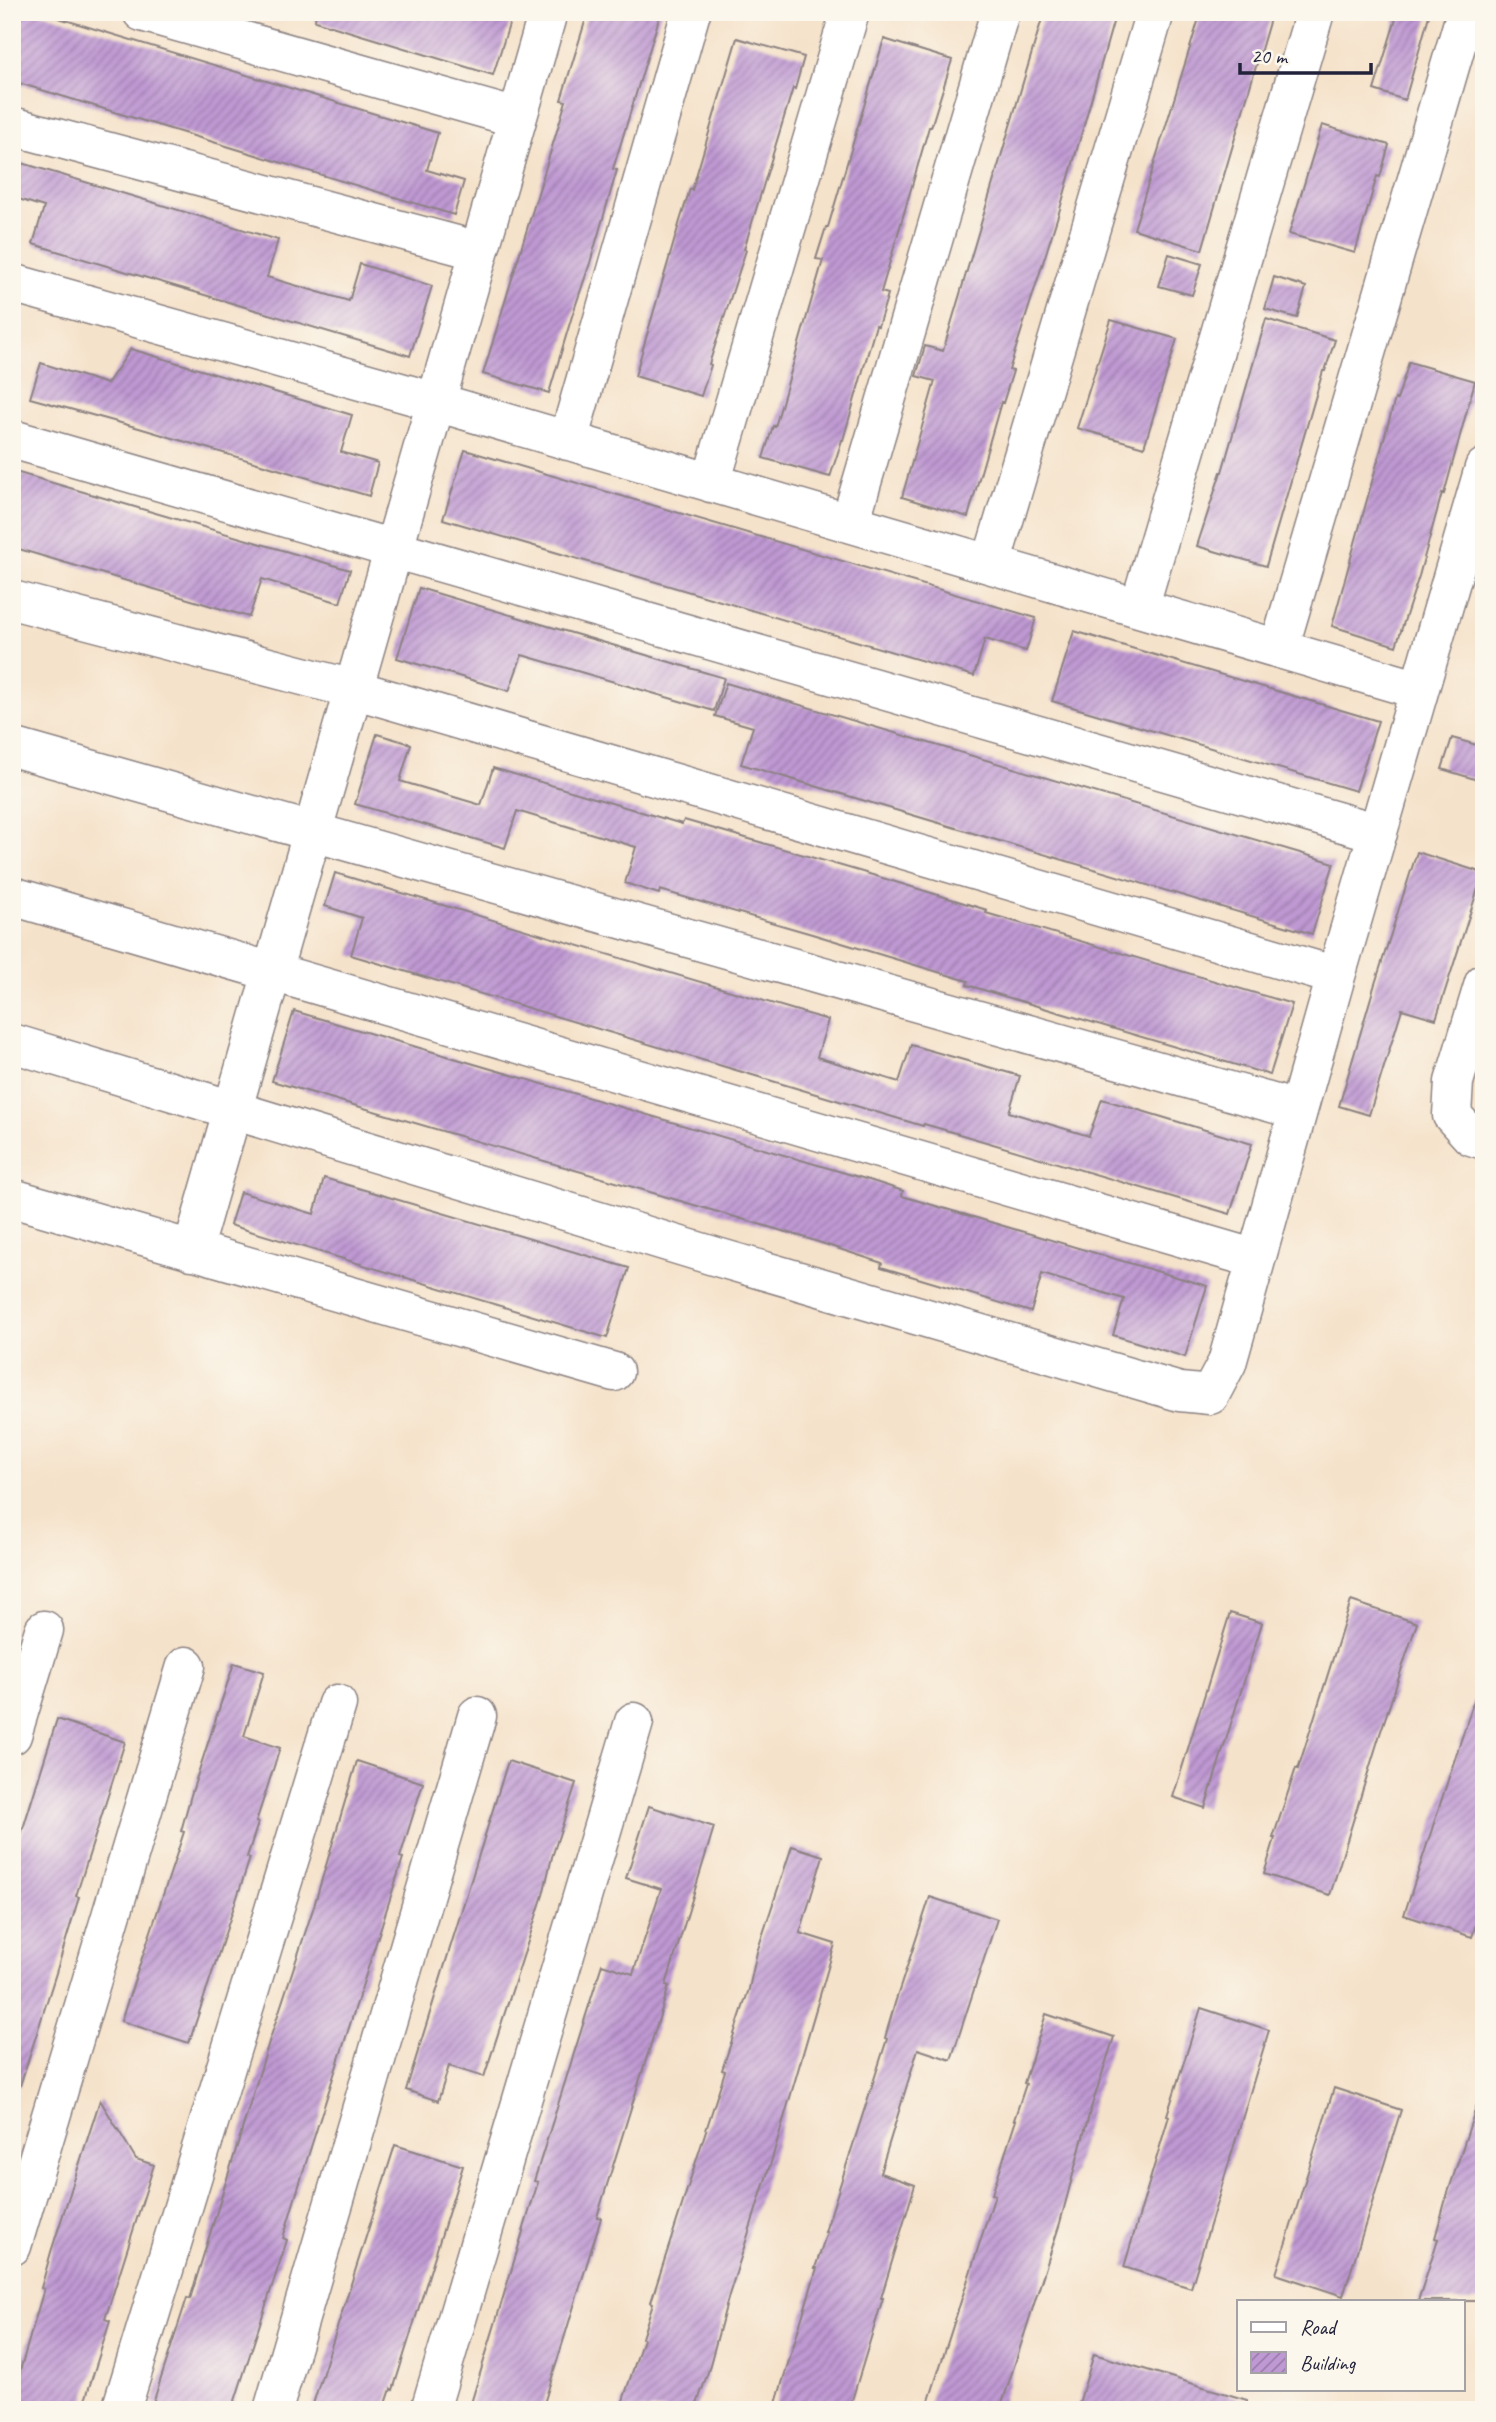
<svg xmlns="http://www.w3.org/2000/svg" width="1496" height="2422" viewBox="0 0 1496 2422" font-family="Caveat,sans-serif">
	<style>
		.building { fill: url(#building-hatch) }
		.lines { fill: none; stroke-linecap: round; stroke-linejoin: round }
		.minor-casing { stroke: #8c8282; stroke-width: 41 }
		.minor { stroke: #fff; stroke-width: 38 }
	</style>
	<defs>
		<pattern id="building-hatch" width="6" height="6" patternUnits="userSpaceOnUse" patternTransform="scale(1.75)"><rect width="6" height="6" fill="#bf99d3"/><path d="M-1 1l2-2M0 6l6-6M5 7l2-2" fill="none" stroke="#9b7cac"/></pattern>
	</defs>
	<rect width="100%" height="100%" fill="#fbf7ec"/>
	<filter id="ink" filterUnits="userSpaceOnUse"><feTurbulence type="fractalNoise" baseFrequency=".0143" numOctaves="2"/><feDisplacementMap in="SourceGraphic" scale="14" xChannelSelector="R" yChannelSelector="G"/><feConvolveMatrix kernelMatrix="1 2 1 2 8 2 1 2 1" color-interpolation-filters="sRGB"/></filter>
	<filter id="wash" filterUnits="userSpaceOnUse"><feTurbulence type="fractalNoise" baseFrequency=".00686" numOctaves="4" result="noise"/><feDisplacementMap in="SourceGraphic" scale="28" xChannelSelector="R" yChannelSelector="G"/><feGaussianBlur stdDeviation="1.57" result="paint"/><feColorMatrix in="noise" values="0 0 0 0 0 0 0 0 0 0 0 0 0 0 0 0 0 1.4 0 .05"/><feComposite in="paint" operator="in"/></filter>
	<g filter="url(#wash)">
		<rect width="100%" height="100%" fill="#f5e2ca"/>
		<g id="blocks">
			<!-- building -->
			<path class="building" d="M19,12H39L438,133L427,170L464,181L454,215L12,81V35Z
				M316,12H513L493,75L315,21Z
				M588,12H661L613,169L617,170L590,263L572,316L549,393L483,374L566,101L561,100Z
				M1044,12H1116L1060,209L1009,370L1013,371L1003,403L1001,402L968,517L902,497L935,381L916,376L925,346L943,351Z
				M1201,12H1272L1202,250L1134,229Z
				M1398,12H1430L1405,100L1374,90Z
				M737,38L804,57L795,89L793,88L744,249L746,250L709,364L711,365L701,396L635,376L680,221L690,189L692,190Z
				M884,39L952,60L931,127H929L881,292L888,294L878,326L876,325L843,440H842L830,477L763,458L773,426L775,427L823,260L816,259L826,227H828Z
				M1322,125L1389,145L1380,177L1377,176L1355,253L1289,234Z
				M12,160L278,240L267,277L349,301L360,264L432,286L410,356L33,244L44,207L12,197Z
				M1169,254L1202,264L1192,295L1159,286Z
				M1274,277L1306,287L1297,318L1265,309Z
				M1266,319L1335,340L1325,371H1323L1266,566L1197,546L1221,472H1222Z
				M1111,320L1177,339L1144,447L1077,428Z
				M131,349L352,415L341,452L378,463L369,496L139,428L30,398L41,363L107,384Z
				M1409,362L1475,381L1444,494L1442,493L1419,576L1396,646L1332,626L1395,399L1397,400Z
				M465,450L1036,618L1026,651L985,639L974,676L443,519Z
				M12,471L350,570L340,603L262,579L249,617L12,547Z
				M419,588L724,678L714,711L522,655L509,691L397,658Z
				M1074,631L1378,721L1356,791L1052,701Z
				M726,683L1334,863L1312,934L741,764L753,727L715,716Z
				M377,734L411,744L400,781L481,805L493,768L682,824L684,820L876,876L987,910L986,913L1292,1004L1270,1075L1000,995L967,985L968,981L812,934L660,890L659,894L625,883L636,847L517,811L505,848L355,804Z
				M1452,738L1484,747V782L1442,769Z
				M1417,852L1483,873L1436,1019L1402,1009L1369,1115L1339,1106L1374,987Z
				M335,873L828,1020L817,1057L899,1082L911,1045L1020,1076L1009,1112L1089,1136L1102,1099L1252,1144L1230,1214L959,1134L924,1124L923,1126L769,1080L351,955L362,918L325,906Z
				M294,1011L869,1180L903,1191L902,1196L1207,1286L1185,1357L1113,1335L1124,1299L1042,1274L1031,1312L881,1267L882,1263L803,1237L272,1081Z
				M324,1178L629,1268L607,1338L230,1225L240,1192L314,1214Z
				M1351,1601L1417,1623L1380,1734L1330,1895L1264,1874L1275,1838H1273L1296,1768L1298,1769Z
				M1230,1613L1262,1623L1205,1808L1173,1797Z
				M234,1663L264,1672L244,1736L280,1748L256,1822L258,1823L247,1857L250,1858L189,2043L121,2021L184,1832L181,1831L191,1795Z
				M1477,1691L1484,1692V1901L1472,1937L1404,1915Z
				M57,1719L125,1742L76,1896L79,1897L56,1973L20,2086L12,2085V1864Z
				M357,1761L423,1783L400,1857L403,1858L304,2169L283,2238L287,2240L232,2410H175L153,2403L187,2298L190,2299L269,2042L314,1906Z
				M508,1761L576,1783L552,1857L543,1895L484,2077L449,2066L438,2101L406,2090Z
				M649,1806L714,1827L666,1985L669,1986L597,2217L601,2218L542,2410H469L538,2182L534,2181L602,1964L633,1974L661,1889L626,1878Z
				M792,1846L823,1856L800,1933L835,1944L772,2159L729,2295L708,2372L695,2410H620L643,2339L642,2338L653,2303L651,2302L725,2071L722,2070L749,1989L757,1952Z
				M930,1897L997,1919L951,2060L918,2049L880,2173L915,2185L881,2298H883L849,2410H774L817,2268H815L827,2232H825L887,2039L885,2038L895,2003Z
				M1201,2008L1269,2030L1191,2288L1124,2267L1169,2116L1167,2115Z
				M1046,2014L1114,2037L1090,2111L1060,2223L1000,2410H926L995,2195L992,2194L1016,2120H1014L1026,2084L1024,2083Z
				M1334,2088L1401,2110L1343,2296L1276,2274Z
				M100,2100L136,2159L154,2165L105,2319L110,2321L82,2410H12V2398L44,2289L41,2288L51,2252Z
				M1477,2104L1484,2105V2301H1418L1438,2239L1435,2238L1445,2202Z
				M395,2145L463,2166L393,2390L391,2389L384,2410H331L313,2404Z
				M1094,2354L1247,2400L1246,2410H1077Z"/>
		</g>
	</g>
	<g filter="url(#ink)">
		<use href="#blocks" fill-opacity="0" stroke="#8c8282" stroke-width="2"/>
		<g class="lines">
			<!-- minor casing -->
			<g class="minor-casing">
				<path id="minor" d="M142,12L517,118
					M12,126L479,251
					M12,283L436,402L1419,690
					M12,439L1378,833
					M568,441L691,12
					M711,483L850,12
					M850,523L1000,12
					M991,564L1155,12
					M12,600L353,689L1336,976
					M1139,608L1315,12
					M1279,649L1466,12
					M12,747L1297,1110
					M12,896L1256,1259
					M1484,983L1454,1082L1452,1115L1471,1136L1484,1140
					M12,1043L717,1257L1180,1392L1210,1395L1227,1363L1336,976L1484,468
					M12,1198L614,1372
					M192,1251L548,12
					M12,1735L44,1630
					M12,2246L186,1666
					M121,2410L337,1704
					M273,2410L477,1716
					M430,2410L634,1722"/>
			</g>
			<!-- minor -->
			<use href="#minor" class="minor"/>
		</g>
	</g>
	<!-- margin -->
	<rect width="1496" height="2422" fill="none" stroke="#fbf7ec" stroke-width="42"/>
	<!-- legend -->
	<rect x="1237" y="2300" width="228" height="91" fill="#fbf7ec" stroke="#a4a2a5" stroke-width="2"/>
	<rect x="1251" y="2322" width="35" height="10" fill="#ffffff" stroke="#a4a2a5" stroke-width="2"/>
	<text x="1300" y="2334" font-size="21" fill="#22223b">Road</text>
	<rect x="1251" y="2352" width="35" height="21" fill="url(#building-hatch)" stroke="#a4a2a5" stroke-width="2"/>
	<text x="1300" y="2370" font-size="21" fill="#22223b">Building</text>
	<!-- scale -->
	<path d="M1240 63v10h131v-10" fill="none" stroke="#22223b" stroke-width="3.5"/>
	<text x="1251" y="63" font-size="21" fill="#22223b" stroke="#fbf7ec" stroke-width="5" paint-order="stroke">20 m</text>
</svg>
